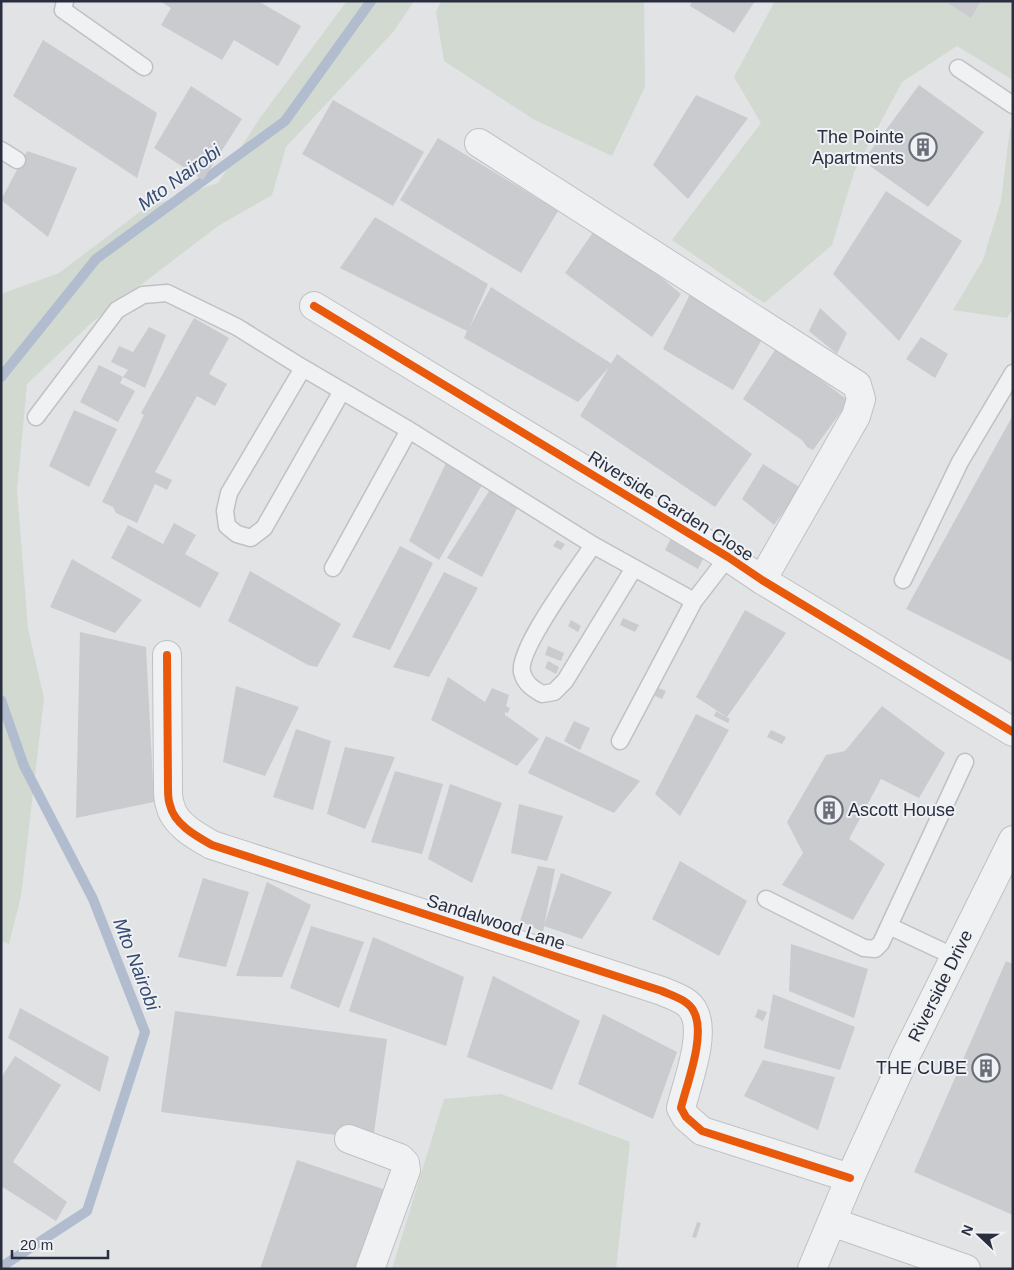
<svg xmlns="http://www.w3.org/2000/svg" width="1014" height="1270" viewBox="0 0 1014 1270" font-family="Arial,sans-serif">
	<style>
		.green { fill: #d1d9d1 }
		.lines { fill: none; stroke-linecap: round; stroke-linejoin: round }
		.stream { stroke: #b1bdcf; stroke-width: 10 }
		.building { fill: #c9cbce }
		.service-casing { stroke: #bfc1c3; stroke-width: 19 }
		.minor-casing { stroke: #bfc1c3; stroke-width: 30 }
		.tertiary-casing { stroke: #bfc1c3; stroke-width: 30 }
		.service { stroke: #f0f1f3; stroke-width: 16 }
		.minor { stroke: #f0f1f3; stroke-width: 28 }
		.tertiary { stroke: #f0f1f3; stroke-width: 28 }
		.cycleway-casing { stroke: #eff1f5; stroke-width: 11 }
		.cycleway { stroke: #e8590c; stroke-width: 8 }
		.labels { text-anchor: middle; stroke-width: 4; stroke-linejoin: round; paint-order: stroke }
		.poi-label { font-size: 18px; fill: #292f3e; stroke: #eff1f5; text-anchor: end }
		.street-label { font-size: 18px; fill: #292f3e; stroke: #eff1f5 }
		.water-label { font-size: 19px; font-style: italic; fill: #364b6f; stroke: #eff1f5 }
	</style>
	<rect width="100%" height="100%" fill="#e1e3e5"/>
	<!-- green -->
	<path class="green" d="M347,1H414L394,31L286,147L272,195L218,226L91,323L27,384L17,490L28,629L44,698L21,896L9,944L1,941V294L59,273L145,208L218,183L260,118Z
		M441,1H644L645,87L612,156L533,119L444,61L436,12Z
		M775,1H1013V80L957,46L902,82L854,172L832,245L764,303L672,240L761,123L734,77Z
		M1013,125V308L1007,318L953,310L983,260L1001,201L1010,128Z
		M501,1094L630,1142L616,1269H392L444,1099Z"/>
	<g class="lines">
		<!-- stream -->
		<path class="stream" d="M1,377L96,259L285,121L371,1
			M1,700L24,766L93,899L145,1032L87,1211L1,1267"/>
	</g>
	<!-- building -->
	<path class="building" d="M160,1H258L301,26L278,66L234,40L222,60L161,25L171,8Z
		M692,1H755L734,33L690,6Z
		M945,1H981L971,18Z
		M43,40L157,113L137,178L13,96Z
		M919,85L984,132L928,207L863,161Z
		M191,86L242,119L203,180L154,148Z
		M696,95L748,118L688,199L653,165Z
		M333,100L424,152L393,206L302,154Z
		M438,138L558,211L521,273L400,200Z
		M27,151L77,168L48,237L1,200Z
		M886,191L962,241L899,341L833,274Z
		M375,217L488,284L469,328L491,287L612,364L578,402L464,338L467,331L340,268Z
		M598,225L681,294L652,337L565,273Z
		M692,290L764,336L733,390L663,349Z
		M820,308L847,333L837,354L809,331Z
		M194,318L229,338L209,374L227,384L215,406L197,396L155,472L172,480L167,490L155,484L137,523L116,513L113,507L102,502L144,415L141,413Z
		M149,327L166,335L145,388L123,377L120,383L135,391L118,422L80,402L99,365L123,377L128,370L111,362L119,346L133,352Z
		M921,337L948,354L935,378L906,359Z
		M777,347L849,401L813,450L807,447L802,440L743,399Z
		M617,354L752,454L715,507L580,416Z
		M74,410L117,429L89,487L49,466Z
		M1013,415V662L906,609Z
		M446,463L486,478L439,560L409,541Z
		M763,464L801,488L774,525L742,499Z
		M491,488L521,501L482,577L447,558Z
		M174,523L196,535L185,554L219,573L200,608L111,558L128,525L163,544Z
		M677,526L708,549L698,569L665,550Z
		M557,540L565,544L561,550L553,546Z
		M400,546L433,563L390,650L352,637Z
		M72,559L142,600L115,633L50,607Z
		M250,571L341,624L317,667L308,665L228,621Z
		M444,572L478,588L429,677L393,667Z
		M745,610L786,633L727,717L696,697Z
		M623,618L639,625L635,632L620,625Z
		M571,620L581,626L578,632L568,626Z
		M80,632L146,647L154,802L76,818Z
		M548,646L564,653L561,661L545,655Z
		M548,661L559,667L556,674L545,668Z
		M448,677L485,702L492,688L509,695L506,706L510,708L508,713L505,712V715L539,739L517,766L431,720Z
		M236,686L299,707L265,776L223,762Z
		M658,688L666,691L662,699L655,696Z
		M882,706L945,753L919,798L881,779L849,839L885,864L853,920L782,885L803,853L787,822L826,755L845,751Z
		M716,711L730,719L728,723L714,716Z
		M696,714L729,730L680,816L655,794Z
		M574,721L590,728L580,750L564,741Z
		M296,729L331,741L313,810L273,797Z
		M771,730L786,737L782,744L767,737Z
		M546,736L640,781L614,813L528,773Z
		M345,747L395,757L365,829L327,814Z
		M395,771L443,784L422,854L371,842Z
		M450,784L502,803L472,883L428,859Z
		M519,804L563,816L547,861L511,853Z
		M680,861L747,901L719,956L652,919Z
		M538,866L555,869L543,932L520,921Z
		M561,873L612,892L582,939L544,926Z
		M203,878L249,892L226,967L178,957Z
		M267,882L311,905L282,977L236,976Z
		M311,926L364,942L339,1008L290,988Z
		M373,937L464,977L446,1046L349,1011Z
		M791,944L868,969L854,1018L789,991Z
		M1006,961L1013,964V1215L914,1172Z
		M493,976L580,1021L552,1090L467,1057Z
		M773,994L855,1027L840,1070L764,1048Z
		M20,1008L109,1057L100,1092L8,1038Z
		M758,1009L767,1012L763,1021L755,1017Z
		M175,1011L387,1039L373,1140L161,1112Z
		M603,1014L677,1052L653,1119L578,1084Z
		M15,1056L61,1085L13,1162L67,1202L56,1221L1,1186V1078Z
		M763,1060L835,1077L818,1130L744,1096Z
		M297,1160L392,1192L366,1269H260Z
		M697,1222L701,1223L696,1238L692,1237Z"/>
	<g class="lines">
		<!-- service casing -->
		<g class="service-casing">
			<path id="service" d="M65,1L63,10L144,67
				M958,68L1013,105
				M1,150L17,160
				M303,368L229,493L225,511L227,526L237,534L251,538L264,528L342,391
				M36,417L117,310L143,295L167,293L237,327L303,368L409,430L593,545L694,601L728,557
				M593,545C579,567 517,649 522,672C525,684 532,688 542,694L554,692L565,681L634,568
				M333,568L409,430
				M903,580L960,462L1013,373
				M620,741L694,601
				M766,899L864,948L875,949L881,943L965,762
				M889,926L955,957"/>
		</g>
		<!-- minor casing -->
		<g class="minor-casing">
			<path id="minor" d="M479,143L857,385L861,399L856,416L762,580
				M314,306L728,557L762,580L1013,732
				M167,655L168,789C168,794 168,800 170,805C174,824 196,836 212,845L662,991C673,996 689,1000 694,1012C706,1035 687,1083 681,1108L686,1117L702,1131L850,1178
				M349,1139L400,1158L405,1163L406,1170L370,1269
				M832,1222L966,1269"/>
		</g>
		<!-- tertiary casing -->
		<g class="tertiary-casing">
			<g id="tertiary">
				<path id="s1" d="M812,1269L850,1178L906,1055L1013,840"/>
			</g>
		</g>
		<!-- service -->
		<use href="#service" class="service"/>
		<!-- minor -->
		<use href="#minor" class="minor"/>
		<!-- tertiary -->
		<use href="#tertiary" class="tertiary"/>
		<!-- cycleway casing -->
		<g class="cycleway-casing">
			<path id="cycleway" d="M314,306L728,557L762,580L1013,732
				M167,655L168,789C168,794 168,800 170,805C174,824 196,836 212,845L662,991C673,996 689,1000 694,1012C706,1035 687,1083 681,1108L686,1117L702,1131L850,1178"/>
		</g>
		<!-- cycleway -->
		<use href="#cycleway" class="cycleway"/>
	</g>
	<!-- icons -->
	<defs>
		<g id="building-ring" transform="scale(1.4375)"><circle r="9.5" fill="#eff1f5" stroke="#696e78" stroke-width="1.5"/><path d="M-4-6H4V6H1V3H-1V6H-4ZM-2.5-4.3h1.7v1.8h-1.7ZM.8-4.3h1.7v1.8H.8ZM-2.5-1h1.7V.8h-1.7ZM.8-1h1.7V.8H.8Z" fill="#696e78"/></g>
	</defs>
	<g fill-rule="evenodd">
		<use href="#building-ring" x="923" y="147"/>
		<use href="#building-ring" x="829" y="810"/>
		<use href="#building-ring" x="986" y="1068"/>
	</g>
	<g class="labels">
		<!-- poi labels -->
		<g class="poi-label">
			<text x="904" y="143">The Pointe<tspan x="904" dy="21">Apartments</tspan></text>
			<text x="848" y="816" text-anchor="start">Ascott House</text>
			<text x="967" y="1074">THE CUBE</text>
		</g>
		<!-- street labels -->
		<g class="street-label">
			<text transform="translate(671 506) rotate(32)" y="6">Riverside Garden Close</text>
			<text transform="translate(496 922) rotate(18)" y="6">Sandalwood Lane</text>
			<text dy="6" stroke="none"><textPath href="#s1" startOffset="311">Riverside Drive</textPath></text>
		</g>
		<!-- water labels -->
		<g class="water-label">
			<text transform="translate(179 177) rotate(-36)" y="7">Mto Nairobi</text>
			<text transform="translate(137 964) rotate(69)" y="7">Mto Nairobi</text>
		</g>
	</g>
	<!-- border -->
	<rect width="1014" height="1270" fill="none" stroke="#292f3e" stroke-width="5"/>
	<!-- north arrow -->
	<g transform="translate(979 1235) rotate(292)" stroke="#eff1f5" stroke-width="4" paint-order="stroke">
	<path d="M0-4L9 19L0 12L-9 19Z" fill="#292f3e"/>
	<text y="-8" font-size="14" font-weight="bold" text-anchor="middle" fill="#292f3e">N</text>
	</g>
	<!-- scale -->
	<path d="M12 1250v8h96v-8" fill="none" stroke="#292f3e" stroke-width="2.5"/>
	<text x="20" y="1250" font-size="15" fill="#292f3e" stroke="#eff1f5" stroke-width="4" paint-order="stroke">20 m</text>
</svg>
